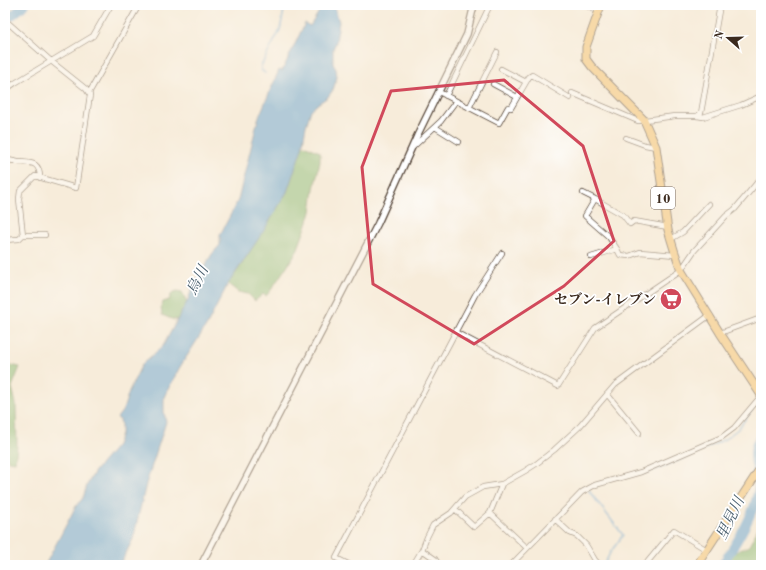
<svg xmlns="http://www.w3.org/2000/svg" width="766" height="570" viewBox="0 0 766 570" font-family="'Old Standard TT','Noto Serif JP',serif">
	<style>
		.forest { fill: #86ba74; stroke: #607249 }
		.water { fill: #5ea1d2; stroke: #4c6678 }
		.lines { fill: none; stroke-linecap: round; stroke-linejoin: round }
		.stream { stroke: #5ea1d2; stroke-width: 1.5 }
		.river { stroke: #5ea1d2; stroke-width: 9 }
		.minor-casing { stroke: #57473a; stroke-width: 6 }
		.tertiary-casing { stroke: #57473a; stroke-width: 8 }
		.primary-casing { stroke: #57473a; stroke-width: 9 }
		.trunk-casing { stroke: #57473a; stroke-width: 9 }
		.minor { stroke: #fff; stroke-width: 4.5 }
		.tertiary { stroke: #fff; stroke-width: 5.5 }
		.primary { stroke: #f5c16b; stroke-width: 7 }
		.trunk { stroke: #f5c16b; stroke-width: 7 }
		.marked { fill: none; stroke: #d1495b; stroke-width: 3; stroke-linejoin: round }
		.labels { text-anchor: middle; stroke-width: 3.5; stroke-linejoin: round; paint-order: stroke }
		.shield { fill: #fff; stroke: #766a62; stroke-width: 1 }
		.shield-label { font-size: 13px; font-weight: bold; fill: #3b2a1e }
		.poi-label { font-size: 14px; font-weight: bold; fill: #3b2a1e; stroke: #fff; text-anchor: end }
		.water-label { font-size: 15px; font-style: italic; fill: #4b606f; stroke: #fff }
	</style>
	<rect width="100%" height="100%" fill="#fff"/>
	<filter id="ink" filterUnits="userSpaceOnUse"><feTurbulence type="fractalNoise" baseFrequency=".025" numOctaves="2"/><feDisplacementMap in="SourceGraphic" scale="8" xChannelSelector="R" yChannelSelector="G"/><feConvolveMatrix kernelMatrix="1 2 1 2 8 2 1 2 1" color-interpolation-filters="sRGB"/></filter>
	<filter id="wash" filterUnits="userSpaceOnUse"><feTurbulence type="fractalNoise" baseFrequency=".012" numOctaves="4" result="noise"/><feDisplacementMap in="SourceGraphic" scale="16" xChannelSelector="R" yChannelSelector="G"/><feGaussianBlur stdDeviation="0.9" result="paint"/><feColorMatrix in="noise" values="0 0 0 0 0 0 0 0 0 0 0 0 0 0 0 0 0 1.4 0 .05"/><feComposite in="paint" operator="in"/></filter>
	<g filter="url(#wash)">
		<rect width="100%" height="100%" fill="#f7ecda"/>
		<!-- forest -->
		<path class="forest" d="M302,144L320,152V162L314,189L311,212L306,227L297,251L271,290L266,296L263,294L255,301L248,294L238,292L228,284L242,264L287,192Z
			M177,291L182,292L187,302L178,319L174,320L162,315L161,308L163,302L169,300L172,293Z
			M10,365L20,367L12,387L16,404L17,446L15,462L8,461L5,451V366Z
			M761,522V565H726L735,552L749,546Z"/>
		<!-- water -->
		<path class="water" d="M323,5H336L335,7L339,22L336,42L333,49V64L336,69L337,77L333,90L328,97L319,103L311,110L306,126L302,148L287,192L263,232L228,284L207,325L180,367L164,397V412L166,422L146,484L133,539L120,565H45L76,506L83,498L87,485L95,471L117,445L121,434V425L120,420L117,418L123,410L129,391L142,364L163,346L187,302L194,284L212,254L220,245V235L238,200L258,119L279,70L282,71L305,23L310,26Z"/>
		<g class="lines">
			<!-- stream -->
			<path class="stream" d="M265,73L261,70V66L280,30L285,5
				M641,474L658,469L699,452L725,439L738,429L755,406
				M590,490L589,491L623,535L610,553L604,565"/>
			<!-- river -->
			<path class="river" d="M5,21L25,5
				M722,565C736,543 754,516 758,490C762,471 746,456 761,436"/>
		</g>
	</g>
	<g filter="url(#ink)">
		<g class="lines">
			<!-- minor casing -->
			<g class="minor-casing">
				<path id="minor" d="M583,5L599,10
					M5,20L51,61L86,89L90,95L76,188L35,176L20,191L19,199L23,235H45
					M501,69L526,82
					M493,84L517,97
					M5,90L15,83L93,36L111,5
					M439,92L499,123L508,107L511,108L529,77L532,75L570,98
					M89,93L139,5
					M572,93L638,121L675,116H697L703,117L741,105L761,96
					M446,96L490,5
					M469,108L497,52
					M697,116L701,113L720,5
					M435,127L459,142
					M626,138L645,145L656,147
					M413,147L441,121L456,101
					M5,160C9,160 14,161 18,162C31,163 40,161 40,178
					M583,193L595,199L585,216L609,237L617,249L591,257
					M595,199L623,215L630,224L634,221L668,227
					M671,239L683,232L709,204
					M5,240L19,239L23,235
					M617,249L620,255L629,256L640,252L675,255
					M455,332L558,386L595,328L681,270L694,251L726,216L735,209L761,178
					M720,333L761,318
					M607,394L639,433
					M455,509L474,527L490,513L502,484
					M490,513L527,548
					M555,519L570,533L577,536L586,545L595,560L600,565
					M422,550L435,559L439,565
					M350,565L336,558L475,295L502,253
					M413,565L422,550L427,537L433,525L451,513L465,497L483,487L502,484L525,471L536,464L554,450L580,426L615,385L710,315
					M511,565L582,492L595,485L641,472L722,437L734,428L761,396
					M645,565L674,530L707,550"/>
			</g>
			<!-- tertiary casing -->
			<g class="tertiary-casing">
				<path id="tertiary" d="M201,565L378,223L417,136L467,34L474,5"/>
			</g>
			<!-- primary casing -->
			<g class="primary-casing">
				<path id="primary" d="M601,5L586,47V59L592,67L644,120L656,147L668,230L675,253L681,270L720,333L761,395"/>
			</g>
			<!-- trunk casing -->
			<g class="trunk-casing">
				<path id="trunk" d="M697,565L761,467"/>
			</g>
			<!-- minor -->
			<use href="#minor" class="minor"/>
			<!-- tertiary -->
			<use href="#tertiary" class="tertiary"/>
			<!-- primary -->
			<use href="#primary" class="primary"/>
			<!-- trunk -->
			<use href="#trunk" class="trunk"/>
		</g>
	</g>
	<!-- marked area -->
	<path d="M0 0H766V570H0ZM504,80L583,146L614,241L564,286L474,344L373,284L362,167L391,91Z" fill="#f7ecda" fill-opacity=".55" fill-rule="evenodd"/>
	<path class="marked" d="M504,80L583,146L614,241L564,286L474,344L373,284L362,167L391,91Z"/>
	<!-- icons -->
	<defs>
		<g id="supermarket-disc" transform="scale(1.15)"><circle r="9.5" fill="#d1495b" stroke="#fff"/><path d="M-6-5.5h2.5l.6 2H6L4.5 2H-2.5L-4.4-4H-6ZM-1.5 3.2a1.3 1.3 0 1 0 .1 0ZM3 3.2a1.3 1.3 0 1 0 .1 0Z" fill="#fff"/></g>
	</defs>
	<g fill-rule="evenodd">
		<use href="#supermarket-disc" x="671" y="299"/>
	</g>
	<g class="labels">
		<!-- shield labels -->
		<rect class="shield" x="651" y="187" width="24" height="22" rx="3"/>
		<g class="shield-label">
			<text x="663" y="203">10</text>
		</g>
		<!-- poi labels -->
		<g class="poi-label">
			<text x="656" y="304">セブン-イレブン</text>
		</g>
		<!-- water labels -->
		<g class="water-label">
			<text transform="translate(197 280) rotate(-63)" y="5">烏川</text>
			<text transform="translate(730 518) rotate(-64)" y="5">里見川</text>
		</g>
	</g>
	<!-- margin -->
	<rect width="766" height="570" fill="none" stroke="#fff" stroke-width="20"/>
	<!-- north arrow -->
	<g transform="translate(728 38) rotate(290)" stroke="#ffffff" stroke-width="3" paint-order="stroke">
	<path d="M0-3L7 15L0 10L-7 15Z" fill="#3b2a1e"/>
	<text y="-6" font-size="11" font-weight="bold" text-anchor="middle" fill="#3b2a1e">N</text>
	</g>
</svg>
